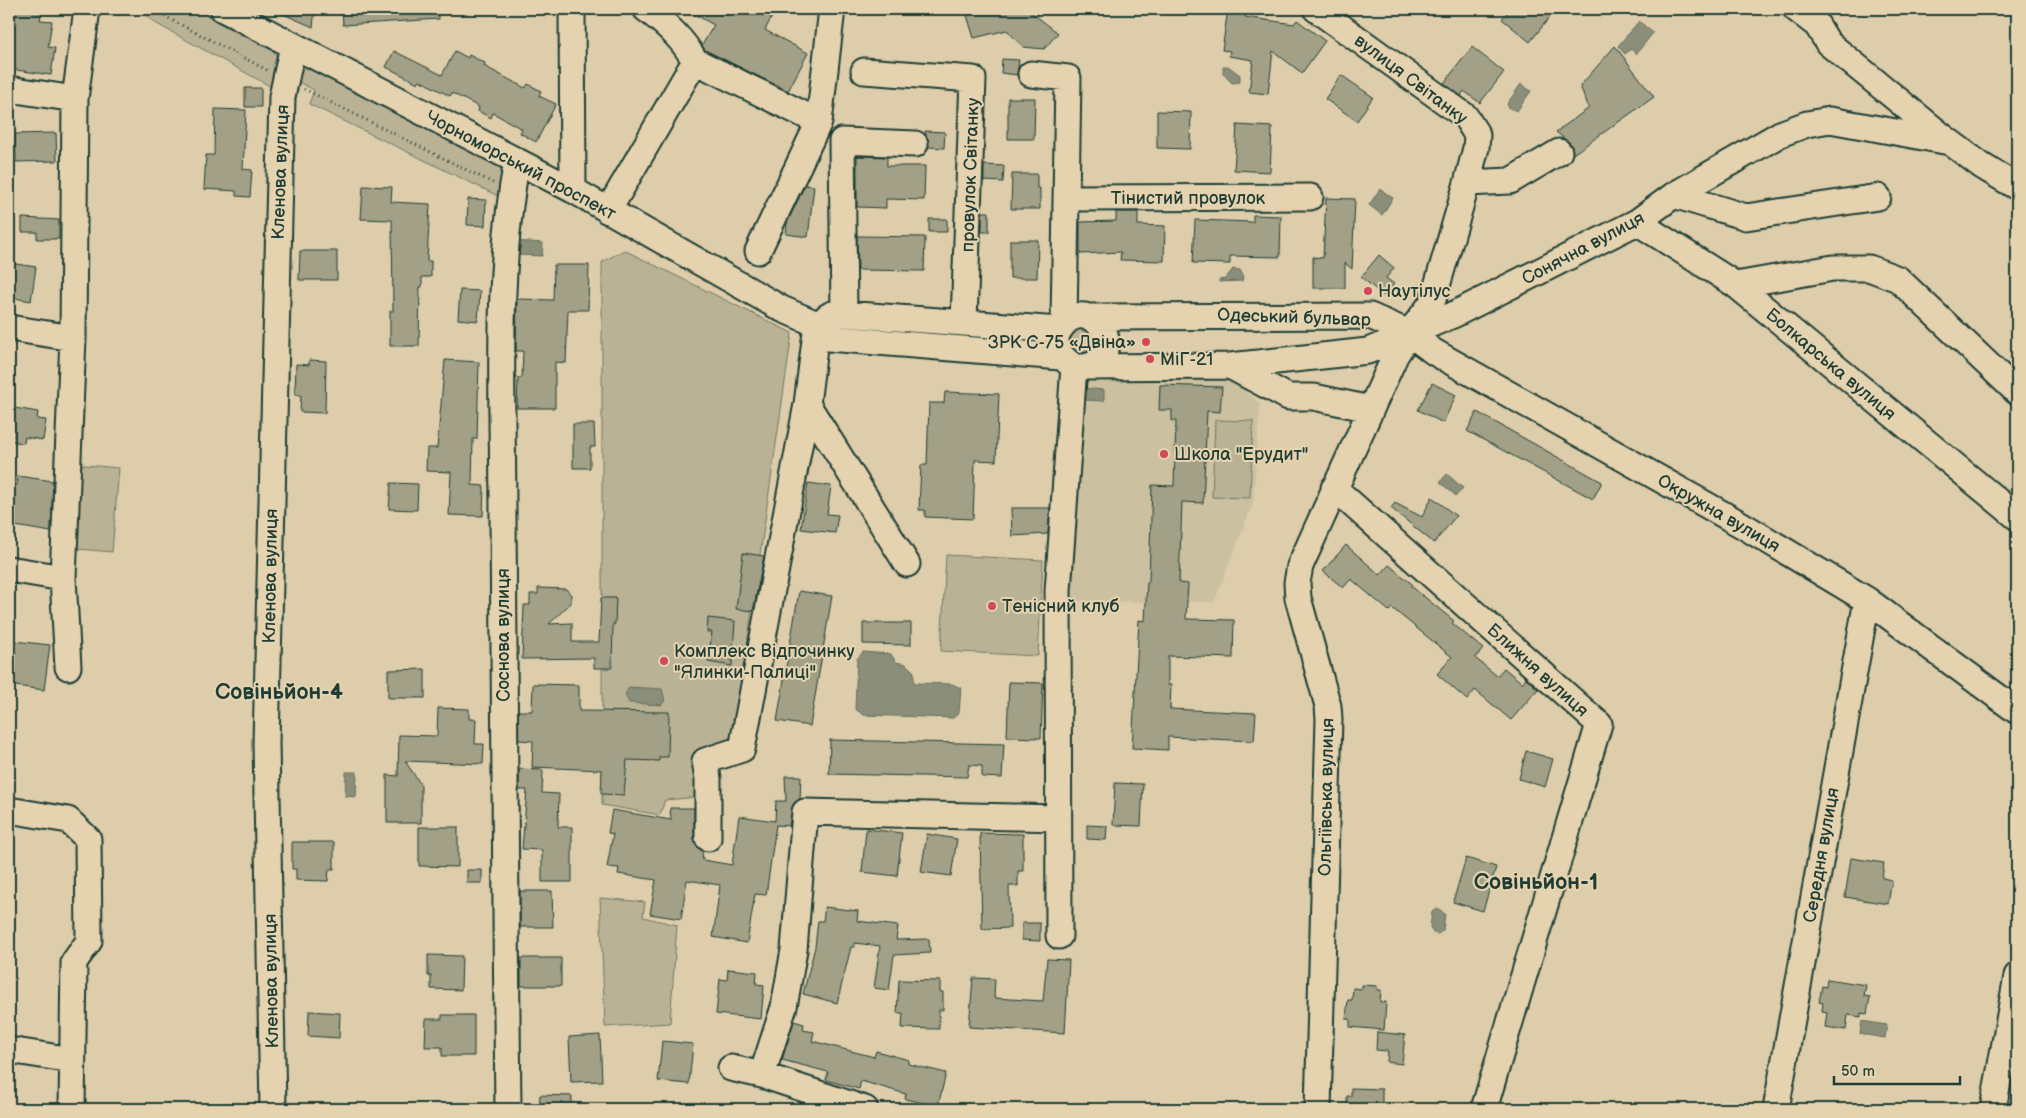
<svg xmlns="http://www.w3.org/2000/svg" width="2026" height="1118" viewBox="0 0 2026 1118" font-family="'Balsamiq Sans',sans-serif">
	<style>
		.built { fill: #cbc0a0 }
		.green { fill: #bab295; stroke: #6c7864 }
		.water { fill: #8b8e78; stroke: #606e5d }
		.building { fill: #a2a086; stroke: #1f3d34 }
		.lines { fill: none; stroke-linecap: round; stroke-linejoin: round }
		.minor-casing { stroke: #1f3d34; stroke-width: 29 }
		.path { stroke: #1f3d34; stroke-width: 3; stroke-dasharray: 1 4; stroke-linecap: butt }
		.minor { stroke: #e5d3b0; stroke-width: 25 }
		.poi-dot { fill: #d1495b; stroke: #e5d3b0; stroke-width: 2 }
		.labels { text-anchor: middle; stroke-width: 4; stroke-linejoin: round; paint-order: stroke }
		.street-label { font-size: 18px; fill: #1f3d34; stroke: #e5d3b0 }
		.poi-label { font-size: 18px; fill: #1f3d34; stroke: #e5d3b0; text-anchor: start }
		.district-label { font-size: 22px; font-weight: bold; fill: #1f3d34; stroke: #e5d3b0 }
	</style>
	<rect width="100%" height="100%" fill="#ddcdab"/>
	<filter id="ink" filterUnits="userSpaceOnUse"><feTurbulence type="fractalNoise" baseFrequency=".02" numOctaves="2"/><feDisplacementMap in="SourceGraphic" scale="10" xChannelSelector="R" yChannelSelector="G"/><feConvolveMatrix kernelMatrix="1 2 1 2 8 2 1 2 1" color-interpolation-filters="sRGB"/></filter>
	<g filter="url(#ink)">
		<!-- built -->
		<path class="built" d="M1222,374L1235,382L1260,404L1253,503L1214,602L1063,601L1076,376Z"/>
		<!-- green -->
		<path class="green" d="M136,9H195L273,50L277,57V90L157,24Z
			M305,65L498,161L505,180L502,198L309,104L314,90L295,80L296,69Z
			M624,250L792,333L733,742L700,797L665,800L660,815L602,805V262Z
			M1083,326L1094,332L1096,349L1081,358L1067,348C1068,334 1070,331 1083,326Z
			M1215,420L1253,421L1250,498L1212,497Z
			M75,464L119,468L112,552L68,548Z
			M946,555L1043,560L1038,656L941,651Z
			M600,898L645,902L643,917L677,925L670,1023L605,1027Z"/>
		<!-- water -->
		<path class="water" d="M1639,21L1653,33L1636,54L1631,49L1625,54L1618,46Z
			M1228,66L1240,75V82L1232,83L1223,74V67Z
			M1521,84L1531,91L1517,111L1509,108L1507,104Z
			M1380,189L1393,198L1382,215L1369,205Z
			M516,241L543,243L542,256L515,255Z
			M1233,269L1240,270L1243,275L1242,281L1219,282V280L1225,279Z
			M1080,388L1104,390V401L1084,400Z
			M1447,474L1463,488L1456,496L1440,482Z
			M863,652L891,654L896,662L906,664L914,672V683L952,684L961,688L959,713L953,718L864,715L855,709L857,659Z
			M629,687L662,689L665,701L661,705L629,703L625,695Z
			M346,772H357L356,797L345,796Z
			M1438,908L1445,914L1443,930L1438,934L1433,933L1430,927L1432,912Z
			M1862,1021L1887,1025L1885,1038L1860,1034Z"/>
		<!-- building -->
		<path class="building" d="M16,9H42L40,20L52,21L48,47L55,48L51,75L9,69Z
			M272,9H315L313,27Z
			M342,9H438L439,19L343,25Z
			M685,9H776L765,30L808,53L788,91L705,50L702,45L714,25Z
			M965,9H1027L1058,33L1044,49L1023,47L1007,30L974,38Z
			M1228,9H1246L1245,17L1294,24L1297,20L1325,41L1302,73L1273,51L1268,94L1249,92L1253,60L1229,56L1230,51L1222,50Z
			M1510,9H1556L1530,42L1502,19Z
			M1615,46L1654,97L1573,154L1571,144L1556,132L1589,108L1580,86Z
			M1472,47L1504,72L1480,103L1464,91L1461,96L1444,83Z
			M394,51L442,75L455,51L468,58L469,55L485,63L484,66L525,88L528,84L541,91L539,96L556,104L536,142L520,133L522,129L493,113L491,118L478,111L479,107L452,93L450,96L419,80L418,83L386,67Z
			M1002,59L1019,60L1017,75L1001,73Z
			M1341,75L1373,97L1357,121L1325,99Z
			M245,88H261V107H245Z
			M1008,98H1035L1034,139H1008Z
			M215,109L246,110L243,169L252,170L250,197L236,196V191L204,189L206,155H214Z
			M1157,111L1191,112L1190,149L1157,148Z
			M1237,125L1272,127L1270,172L1234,170Z
			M925,131L945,132L944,148L929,147Z
			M56,133L57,161L16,162L15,134Z
			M857,156L887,157V166H925L924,200L886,199V208L857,207Z
			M984,165L1004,166L1003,182L984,181Z
			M1012,174H1037V188H1040V209H1011Z
			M805,185L814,186L808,237L786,234L787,223Z
			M363,186L392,187L391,202L430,204L427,261H431V277H422V287H420L419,346H390V311H393L392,220L361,219Z
			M1326,198L1355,199L1352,269L1345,263V288H1313V257L1323,258Z
			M468,199L486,200L485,226L467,225Z
			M982,212H989V232H982Z
			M1116,212H1138V225L1165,226L1164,261L1120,260L1121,252L1080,254V222L1116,221Z
			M1253,215L1281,216L1280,257L1230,256V264L1193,263L1195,220L1253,222Z
			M22,218L59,220V239H37V232H22Z
			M929,219H947V232H929Z
			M857,236L925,237L924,271L858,270Z
			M1010,240H1038L1037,278H1010Z
			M300,251H337V280H299Z
			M1379,255L1394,268L1386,278L1394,284L1384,296L1361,277Z
			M9,263L36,267L31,301L9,297Z
			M554,265H589L588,310H568L566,363L555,362V408H517L518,378H522L523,351H516L517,299L553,300Z
			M460,290L480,291L478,321L458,319Z
			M309,360L326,361L325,413L300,412L301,395H295L296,364L309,365Z
			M445,360L479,362L477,439H473L472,485L484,486L483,516L449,515L451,472L426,471L427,448H437Z
			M1432,383L1456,395L1443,423L1418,410Z
			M1160,385L1222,387L1220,412L1207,411L1203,503L1182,502L1179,583L1188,584L1186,619L1234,620L1233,658L1168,656V685H1171L1170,709L1256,713L1254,741L1168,737V750L1132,748L1139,620L1145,621L1147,582H1149L1152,485L1174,486L1176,421H1172V410H1159Z
			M945,392L999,394L996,461L975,460L973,519L925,517V510H919L921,465H927L929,403H944Z
			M9,407L38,412L37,419L46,420L43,440L25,437L24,443L9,441Z
			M1477,412L1602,482L1593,499L1467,431Z
			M573,424H594L595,447H590V468H573Z
			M18,476L53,481L51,532L9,525V484L17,485Z
			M391,483L418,484L417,510L389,509Z
			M808,483L831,486L827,514L838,515L835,533L801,529Z
			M1432,497L1456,516L1434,543L1391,508L1395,503L1422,517Z
			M1011,508H1050L1048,534L1012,536Z
			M1346,545L1380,575L1389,565L1412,584L1411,586L1454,621L1452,623L1483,649L1475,658L1497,676L1504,668L1522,683L1526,678L1538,689L1511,720L1475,690L1467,700L1437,674L1452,657L1392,608L1389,611L1351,579L1343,588L1323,571Z
			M743,553L764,556L753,611L736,609Z
			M538,588L566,589L571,595V603L549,624L572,623V642H599L601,598H616L615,624H613L612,668H594V658L522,659L524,605H530V594H538Z
			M799,591L832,596L810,726L777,721Z
			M708,618L735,621L732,666L708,662L712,632H707Z
			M863,623H911V645L863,644Z
			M14,641L50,645L44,690L9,685Z
			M425,669V698H388V670Z
			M1009,682L1043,683L1041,738L1007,737Z
			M533,684L579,685V711L669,712L668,757H659V761L627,760L624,795L601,794L602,770L532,767L533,741L518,740V711H532Z
			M438,708L469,709V719H476L475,744H484L483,764L405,761L421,785V823H387V775L398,776L399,735L437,736Z
			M830,740L1004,744L1002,778L982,777V766L969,765L967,777L829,774Z
			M1526,751L1553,759L1545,787L1519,779Z
			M519,769L543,770L542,793L559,794L558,827H572V882H542V850L522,849L527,790H519Z
			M785,776H801L800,799L793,804L789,826L776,825L766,895L755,894L747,943L713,937L720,885L687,880L681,919L650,914L656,880L618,874L619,868L607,867L613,834L608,833L612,810L671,820L670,808H694V838L696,846L702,851L703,860L732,865L739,816L775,821L776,801H786Z
			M1115,783L1143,784L1141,826L1113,825Z
			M1087,825L1107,826L1106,840L1087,839Z
			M419,827H458V867L419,866Z
			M866,829L902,833L897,876L862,872Z
			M980,833L1023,834V871H1018V886H1009L1010,928L982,929Z
			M927,834L957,839L951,876L921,872Z
			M292,842H334V869H329L328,881L296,880V869H292Z
			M1466,858L1496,867L1483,911L1453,902Z
			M1851,858L1884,863L1882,878L1892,880L1888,904L1845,897Z
			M467,870H482V883H467Z
			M520,891H552L553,927H520Z
			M825,907L858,911L857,921L898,926L896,940L929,939L930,953L894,955L889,990L874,988L880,946L854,943V947H851L837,1003L803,994L815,947L818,921H823Z
			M1022,923H1040V941L1022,940Z
			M428,955L462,956L461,990L431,989V976H428Z
			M521,958H561V986H521Z
			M1047,959L1069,960L1065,1033L969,1027L973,978L995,979L994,998L1043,1001Z
			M728,969L757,972L756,984L764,985L761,1019L716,1014L720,979L727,980Z
			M1827,979L1866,985L1864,996L1870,997L1867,1014L1861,1013V1017L1848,1015L1846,1030L1825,1027L1827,1012L1822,1011L1823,1003L1819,1002L1822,986L1826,987Z
			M899,980L940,981V992H943V1010H939V1029L902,1028L903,1013H897Z
			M1362,985L1377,986V990H1381L1380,1002H1386L1384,1030L1350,1027V1019H1346L1348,1000H1352L1353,988L1362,989Z
			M309,1011L340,1013L339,1038L308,1036Z
			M442,1015H474V1056H442V1047H425L426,1019H442Z
			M794,1021L804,1024L803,1030L814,1032L812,1041L874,1057L876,1051L909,1060L908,1064L946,1073L938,1106L905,1099L906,1094L861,1081L859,1089L826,1080L828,1072L782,1060Z
			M1377,1032L1405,1035L1402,1064L1387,1062L1388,1051L1376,1050Z
			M600,1035L602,1081L571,1082L569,1037Z
			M662,1041L693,1044L689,1084L658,1081Z
			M1351,1088L1382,1089V1109H1347V1096H1351Z
			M540,1095L572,1096L571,1109H539Z"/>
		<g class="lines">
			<!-- minor casing -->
			<g class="minor-casing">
				<path id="minor" d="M223,9L573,190L782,309L817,324L828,338L1061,357
					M572,9L573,190
					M646,9C666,24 683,39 695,61L819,122
					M1316,9L1465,116L1477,135L1476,148L1467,183L1432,303L1409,333L1395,356L1300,566L1297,583L1298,598L1328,706L1329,719L1318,1109
					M1796,9L1817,25L1828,43L1948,141
					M864,71L973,79L964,321
					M1031,74L1068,78L1064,323
					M9,89L75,99
					M1467,183L1510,181L1559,152
					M1674,195L1780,134L1807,124L1830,120L1950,142L1982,166L2017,187
					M1066,198L1310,197
					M608,211L695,61
					M1637,222L1736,285L2017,517
					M758,251L819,122L832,9
					M1736,285L1833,268H1869L1898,279L2017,392
					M844,314L842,141L915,144
					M827,317L832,314H844L1059,330
					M1089,317L1370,316L1409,333L1434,352L1742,525L1867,600L2017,711
					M817,324L807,404L907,564
					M9,328L73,338
					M1230,366L1288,397H1314L1370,409
					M1086,367L1230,366L1368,351L1453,315L1637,222L1674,195L1746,217L1878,197
					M1334,488L1599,724L1484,1109
					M9,569L63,578
					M68,667L63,578L73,338L75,99L87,9
					M9,810L68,820L88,839L89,941L74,962L72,1109
					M708,838V779L705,761L742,749L807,404
					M1059,936L1058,591L1074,366C1059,358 1049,341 1062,326C1083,299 1120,331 1101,358C1097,364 1088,367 1081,367
					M9,1050L72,1060
					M731,1068L762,1075L865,1109
					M762,1075L784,1007L794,950L805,812L1058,818
					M273,1109L266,743L282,97L293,45
					M508,1109C506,912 503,715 503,518C503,399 495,278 517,161
					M1776,1109L1867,600
					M1993,1109L2017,976"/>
			</g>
			<!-- path -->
			<path class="path" d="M151,9L267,70
				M304,89L493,183"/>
			<!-- minor -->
			<use href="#minor" class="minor"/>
		</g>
	</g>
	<!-- markers -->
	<g class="poi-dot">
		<circle cx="1368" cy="291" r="5"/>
		<circle cx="1146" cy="342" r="5"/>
		<circle cx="1150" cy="359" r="5"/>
		<circle cx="1164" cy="454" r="5"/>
		<circle cx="992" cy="606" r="5"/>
		<circle cx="664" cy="661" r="5"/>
	</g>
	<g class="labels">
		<!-- street labels -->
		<g class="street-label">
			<text transform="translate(1411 79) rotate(37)" y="6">вулиця Світанку</text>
			<text transform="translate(521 165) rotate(28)" y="6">Чорноморський проспект</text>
			<text transform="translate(280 172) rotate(-88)" y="6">Кленова вулиця</text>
			<text transform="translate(970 175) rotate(-88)" y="6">провулок Світанку</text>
			<text x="1188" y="204">Тінистий провулок</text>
			<text transform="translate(1583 248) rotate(-28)" y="6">Сонячна вулиця</text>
			<text transform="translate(1294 317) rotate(2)" y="6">Одеський бульвар</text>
			<text transform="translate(1831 364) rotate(40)" y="6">Болкарська вулиця</text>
			<text transform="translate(1719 513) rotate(30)" y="6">Окружна вулиця</text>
			<text transform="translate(270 576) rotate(-89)" y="6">Кленова вулиця</text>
			<text transform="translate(503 635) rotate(-90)" y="6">Соснова вулиця</text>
			<text transform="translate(1538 670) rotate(42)" y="6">Ближня вулиця</text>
			<text transform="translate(1326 797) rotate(-89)" y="6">Ольгіївська вулиця</text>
			<text transform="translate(1821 855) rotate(-80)" y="6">Середня вулиця</text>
			<text transform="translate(271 981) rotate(-91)" y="6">Кленова вулиця</text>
		</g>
		<!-- poi labels -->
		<g class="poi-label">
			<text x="1378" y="297">Наутілус</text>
			<text x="1136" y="348" text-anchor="end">ЗРК С-75 «Двіна»</text>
			<text x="1160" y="365">МіГ-21</text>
			<text x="1174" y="460">Школа "Ерудит"</text>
			<text x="1002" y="612">Тенісний клуб</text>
			<text x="674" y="657">Комплекс Відпочинку<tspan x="674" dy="21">"Ялинки-Палиці"</tspan></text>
		</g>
		<!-- district labels -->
		<g class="district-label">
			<text x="279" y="699">Совіньйон-4</text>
			<text x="1536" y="889">Совіньйон-1</text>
		</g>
	</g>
	<!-- margin -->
	<rect width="2026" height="1118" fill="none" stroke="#e5d3b0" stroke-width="30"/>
	<rect x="15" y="15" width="1996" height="1088" fill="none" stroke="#1f3d34" stroke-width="2" filter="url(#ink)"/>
	<!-- scale -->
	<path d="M1834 1076v8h126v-8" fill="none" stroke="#1f3d34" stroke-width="2.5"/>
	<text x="1841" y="1076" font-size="15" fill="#1f3d34" stroke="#e5d3b0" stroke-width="4" paint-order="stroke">50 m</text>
</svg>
